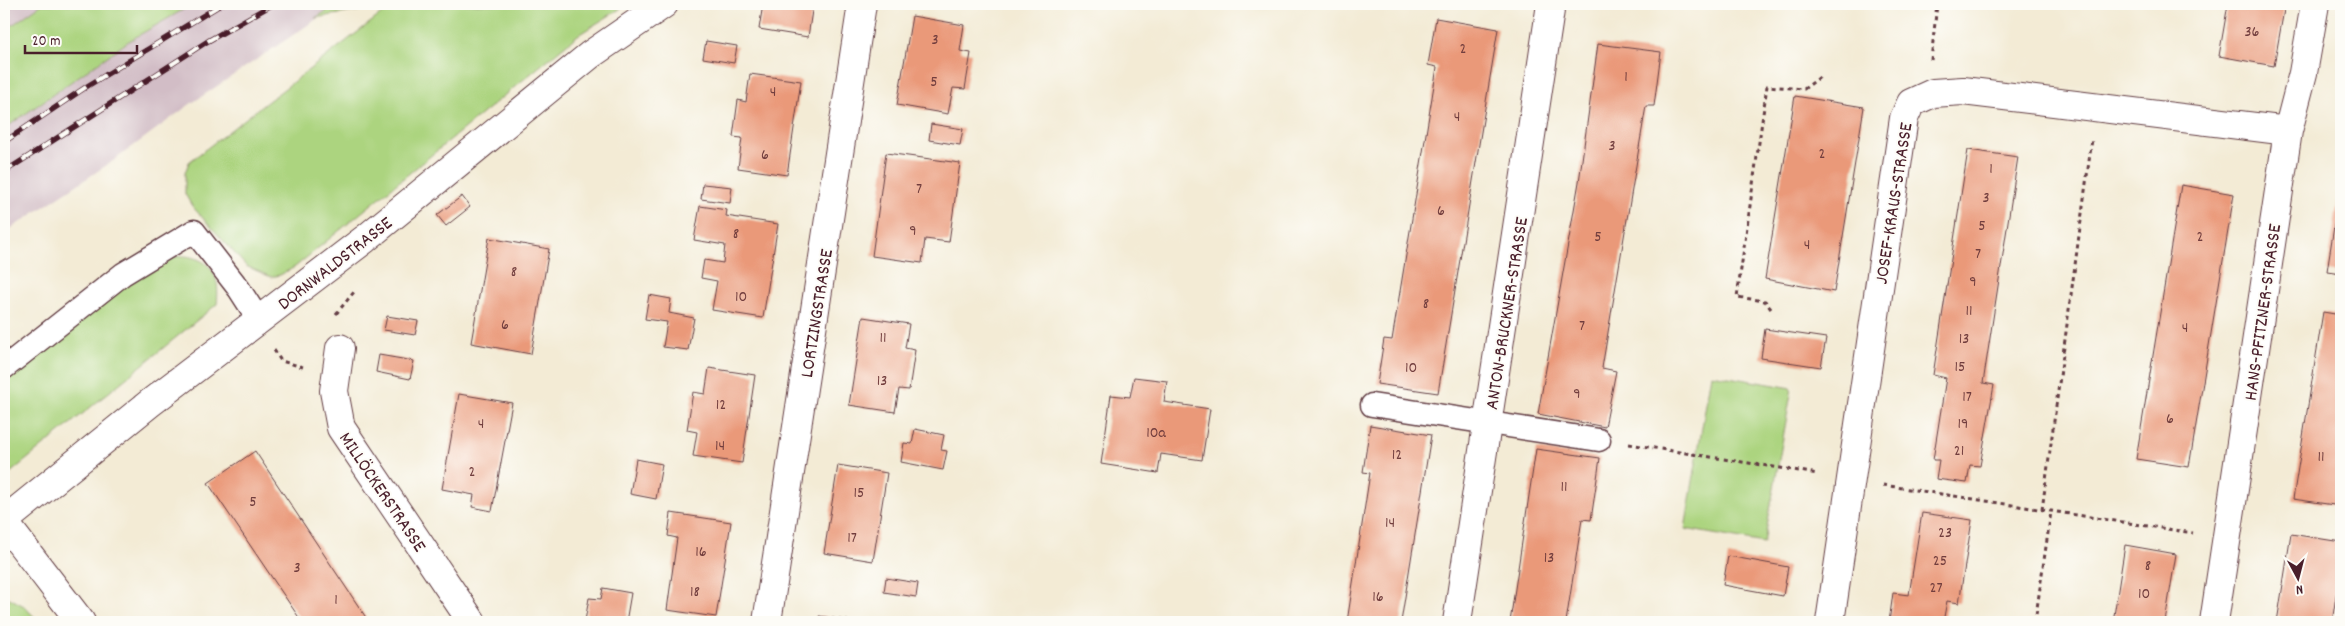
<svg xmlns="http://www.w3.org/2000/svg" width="2345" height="626" viewBox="0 0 2345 626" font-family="Dekko,sans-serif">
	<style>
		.industrial { fill: #d2bdc6 }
		.green { fill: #acd47f; stroke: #7b7a55 }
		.building { fill: #ea9979 }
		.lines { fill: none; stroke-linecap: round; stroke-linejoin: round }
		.lane-casing { stroke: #633e44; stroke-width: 25 }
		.street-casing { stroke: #633e44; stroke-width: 30 }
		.path { stroke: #633e44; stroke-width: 3; stroke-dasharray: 4 4; stroke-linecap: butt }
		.lane { stroke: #fff; stroke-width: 22 }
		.street { stroke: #fff; stroke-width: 28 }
		.rail-casing { stroke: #4a1f2b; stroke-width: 5.5 }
		.rail { stroke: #fdfcf7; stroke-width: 4; stroke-dasharray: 11; stroke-linecap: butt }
		.labels { text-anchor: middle; stroke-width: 4; stroke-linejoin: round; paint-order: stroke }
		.number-label { font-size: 16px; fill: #723e3e }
		.street-label { font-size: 19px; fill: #4a1f2b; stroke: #fdfcf7 }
	</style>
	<rect width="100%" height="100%" fill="#fdfcf7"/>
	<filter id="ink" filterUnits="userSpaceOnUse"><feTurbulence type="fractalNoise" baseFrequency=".02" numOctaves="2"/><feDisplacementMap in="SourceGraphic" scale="10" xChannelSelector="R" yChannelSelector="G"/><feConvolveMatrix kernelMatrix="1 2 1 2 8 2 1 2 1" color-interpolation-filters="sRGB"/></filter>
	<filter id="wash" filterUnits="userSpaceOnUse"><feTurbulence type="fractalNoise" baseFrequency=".0096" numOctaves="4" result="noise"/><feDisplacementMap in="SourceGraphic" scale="20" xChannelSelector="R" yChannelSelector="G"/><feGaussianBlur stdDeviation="1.12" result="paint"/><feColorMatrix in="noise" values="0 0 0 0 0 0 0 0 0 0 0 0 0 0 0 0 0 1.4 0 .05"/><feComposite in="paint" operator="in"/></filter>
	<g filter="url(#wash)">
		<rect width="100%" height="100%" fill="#f3ebd5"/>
		<!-- industrial -->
		<path class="industrial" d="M4,4H42L4,31Z
			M193,4H339L189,105L113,161L4,233V129L129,41Z"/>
		<!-- green -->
		<path class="green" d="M42,4H193L129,41L4,129V31Z
			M339,4H628L578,35L295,267L280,275L271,277L246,266L192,206L185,194V173L189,162L393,5L315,18Z
			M185,256C214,260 220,278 217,304L4,478V382L139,274L173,257Z
			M1711,374L1792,388L1764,543L1685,529Z
			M4,595L24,606L39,622H4Z"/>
		<g id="blocks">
			<!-- building -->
			<path class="building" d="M763,4H813L808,37L759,29Z
				M2228,4H2285L2274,66L2219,56Z
				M912,16L964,25L960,51L971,53L965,89L953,88L948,114L897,105Z
				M1436,18L1498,29L1438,393L1377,384L1384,339L1392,340L1437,67L1428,65Z
				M706,41L737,46L734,63L703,58Z
				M1598,44L1661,52L1654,106H1646L1602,368L1616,371L1605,427L1538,414L1579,182Z
				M750,74L801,81L787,175L738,168L742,138L733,137L738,100L746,102Z
				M1795,96L1864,107L1834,292L1765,279Z
				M931,124L963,129L960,145L929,140Z
				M1968,150L2018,157L1983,383L1994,385L1980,466L1970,465L1967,483L1936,479L1939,460H1933L1946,378L1933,375Z
				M886,153L960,163L949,242L925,239L922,263L872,256Z
				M703,184L732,187L730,203L701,199Z
				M2181,185L2234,194L2189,467L2136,459Z
				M2340,188L2341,189V273L2327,271Z
				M462,196L470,207L446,226L437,215Z
				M700,206L727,210L726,216L778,224L763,318L712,310L717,281L701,278L704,260L723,263L725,245L694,240Z
				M489,238L549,249L531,354L471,343Z
				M649,295L671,299L669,313L694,318L688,350L663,347L667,322L645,319Z
				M2323,312L2341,315V506L2293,499Z
				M387,316L418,321L415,335L384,330Z
				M863,317L909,324L905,348L915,350L909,390L899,389L895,412L849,405Z
				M1765,329L1826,338L1821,367L1761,358Z
				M379,355L414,361L410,379L376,372Z
				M709,368L755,375L742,463L693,456L697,432L687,430L693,392L705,394Z
				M1134,377L1167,381L1164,402L1210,409L1202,460L1161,454L1158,473L1101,464L1111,395L1130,397Z
				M459,394L512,403L492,511L472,507L474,495L442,489Z
				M1370,425L1431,435L1401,622H1347L1370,473L1363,472Z
				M915,429L944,435L941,450L947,451L943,470L901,462L904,443L912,444Z
				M1536,449L1600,458L1591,520L1582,519L1566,622H1510Z
				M255,451L369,622H302L208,483Z
				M636,459L662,464L656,499L630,494Z
				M838,465L887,473L873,561L824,553Z
				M671,513L731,522L716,617L667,610L677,538L668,536Z
				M1922,513L1972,520L1959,603L1947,601L1943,622H1889L1893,593L1909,595Z
				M2291,534L2341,542V564L2332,622H2277Z
				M2125,545L2176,554L2165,622H2113Z
				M1728,556L1788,567L1783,596L1723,585Z
				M886,578L918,583L916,597L884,592Z
				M603,588L631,593L626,622L585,621L589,598L601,599Z
				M819,616L852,621V622H818Z"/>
		</g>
	</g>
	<g filter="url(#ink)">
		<use href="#blocks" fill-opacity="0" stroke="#633e44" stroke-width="1"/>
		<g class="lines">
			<!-- lane casing -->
			<g class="lane-casing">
				<path id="lane" d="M4,368L123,274L194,231L239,289L259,320
					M1372,405L1599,440"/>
			</g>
			<!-- street casing -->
			<g class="street-casing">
				<path id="street" d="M340,348L334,391L341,428L472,622
					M4,521L150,403L365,239L590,55L664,4
					M4,522L81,622
					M767,622L862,4
					M1457,622L1551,4
					M1830,622L1904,118L1911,103L1933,93L1963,91L2288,131
					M2214,622L2288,131L2303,73L2315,4"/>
			</g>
			<!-- path -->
			<path class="path" d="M1931,60L1937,4
				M1771,309L1765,301L1737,297L1767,86L1804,89L1820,77
				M336,314L354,292
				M274,350L281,361L303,367
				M1629,444L1818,474
				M1883,485L2193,533
				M2042,510L2092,139
				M2341,599L2339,613H2341
				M2035,622L2051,512"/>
			<!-- lane -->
			<use href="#lane" class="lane"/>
			<!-- street -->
			<use href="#street" class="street"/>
			<!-- rail casing -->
			<g class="rail-casing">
				<path id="rail" d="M4,9L11,4
					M4,142L89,85L222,4
					M4,172L208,41L273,4"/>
			</g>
			<!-- rail -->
			<use href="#rail" class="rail"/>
		</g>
	</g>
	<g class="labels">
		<!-- number labels -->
		<g class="number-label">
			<text x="2252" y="36">36</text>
			<text x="935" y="44">3</text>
			<text x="1463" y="53">2</text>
			<text x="1626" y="81">1</text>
			<text x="934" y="86">5</text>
			<text x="773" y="96">4</text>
			<text x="1457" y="121">4</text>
			<text x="1612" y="150">3</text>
			<text x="1822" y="158">2</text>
			<text x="765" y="159">6</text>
			<text x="1991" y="173">1</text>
			<text x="919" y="193">7</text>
			<text x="1986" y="202">3</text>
			<text x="1441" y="215">6</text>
			<text x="1982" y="230">5</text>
			<text x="913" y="235">9</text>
			<text x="736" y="238">8</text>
			<text x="1598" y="241">5</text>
			<text x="2200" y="241">2</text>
			<text x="1807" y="249">4</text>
			<text x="1978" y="258">7</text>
			<text x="514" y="276">8</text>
			<text x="1973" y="286">9</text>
			<text x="741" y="301">10</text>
			<text x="1426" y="308">8</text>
			<text x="1969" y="315">11</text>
			<text x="505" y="329">6</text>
			<text x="1582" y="330">7</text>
			<text x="2185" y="332">4</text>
			<text x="883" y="342">11</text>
			<text x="1964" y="343">13</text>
			<text x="1960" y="371">15</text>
			<text x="1411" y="372">10</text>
			<text x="882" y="385">13</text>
			<text x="1577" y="398">9</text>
			<text x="1967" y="401">17</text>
			<text x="721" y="409">12</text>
			<text x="2170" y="423">6</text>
			<text x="481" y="428">4</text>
			<text x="1963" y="428">19</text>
			<text x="1156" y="437">10a</text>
			<text x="720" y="450">14</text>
			<text x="1959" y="455">21</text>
			<text x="1397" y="459">12</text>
			<text x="2321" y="461">11</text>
			<text x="472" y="476">2</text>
			<text x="1564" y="491">11</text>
			<text x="859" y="497">15</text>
			<text x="253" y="506">5</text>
			<text x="1390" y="527">14</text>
			<text x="1945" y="537">23</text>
			<text x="852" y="542">17</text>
			<text x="701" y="556">16</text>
			<text x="1549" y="562">13</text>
			<text x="1940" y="565">25</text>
			<text x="2148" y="570">8</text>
			<text x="297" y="572">3</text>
			<text x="1936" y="592">27</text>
			<text x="695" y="596">18</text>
			<text x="2144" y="598">10</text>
			<text x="1378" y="601">16</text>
			<text x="336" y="604">1</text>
		</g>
		<!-- street labels -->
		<g class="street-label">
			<text transform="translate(1892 203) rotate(-81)" y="7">JOSEF-KRAUS-STRASSE</text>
			<text transform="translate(334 262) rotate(-38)" y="7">DORNWALDSTRASSE</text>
			<text transform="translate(2261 312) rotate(-82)" y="7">HANS-PFITZNER-STRASSE</text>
			<text transform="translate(815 313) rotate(-81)" y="7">LORTZINGSTRASSE</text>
			<text transform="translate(1505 313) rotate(-81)" y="7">ANTON-BRUCKNER-STRASSE</text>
			<text transform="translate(384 491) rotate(56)" y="7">MILLÖCKERSTRASSE</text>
		</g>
	</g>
	<!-- margin -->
	<rect width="2345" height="626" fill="none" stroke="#fdfcf7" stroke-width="20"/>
	<!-- north arrow -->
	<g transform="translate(2298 578) rotate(173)" stroke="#fdfcf7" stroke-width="4" paint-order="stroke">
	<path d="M0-4L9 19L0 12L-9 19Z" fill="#4a1f2b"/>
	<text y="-8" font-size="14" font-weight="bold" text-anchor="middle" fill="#4a1f2b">N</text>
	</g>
	<!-- scale -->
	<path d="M25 45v8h112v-8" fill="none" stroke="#4a1f2b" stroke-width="2.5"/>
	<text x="32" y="45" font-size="15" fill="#4a1f2b" stroke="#fdfcf7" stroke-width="4" paint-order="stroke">20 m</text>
</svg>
